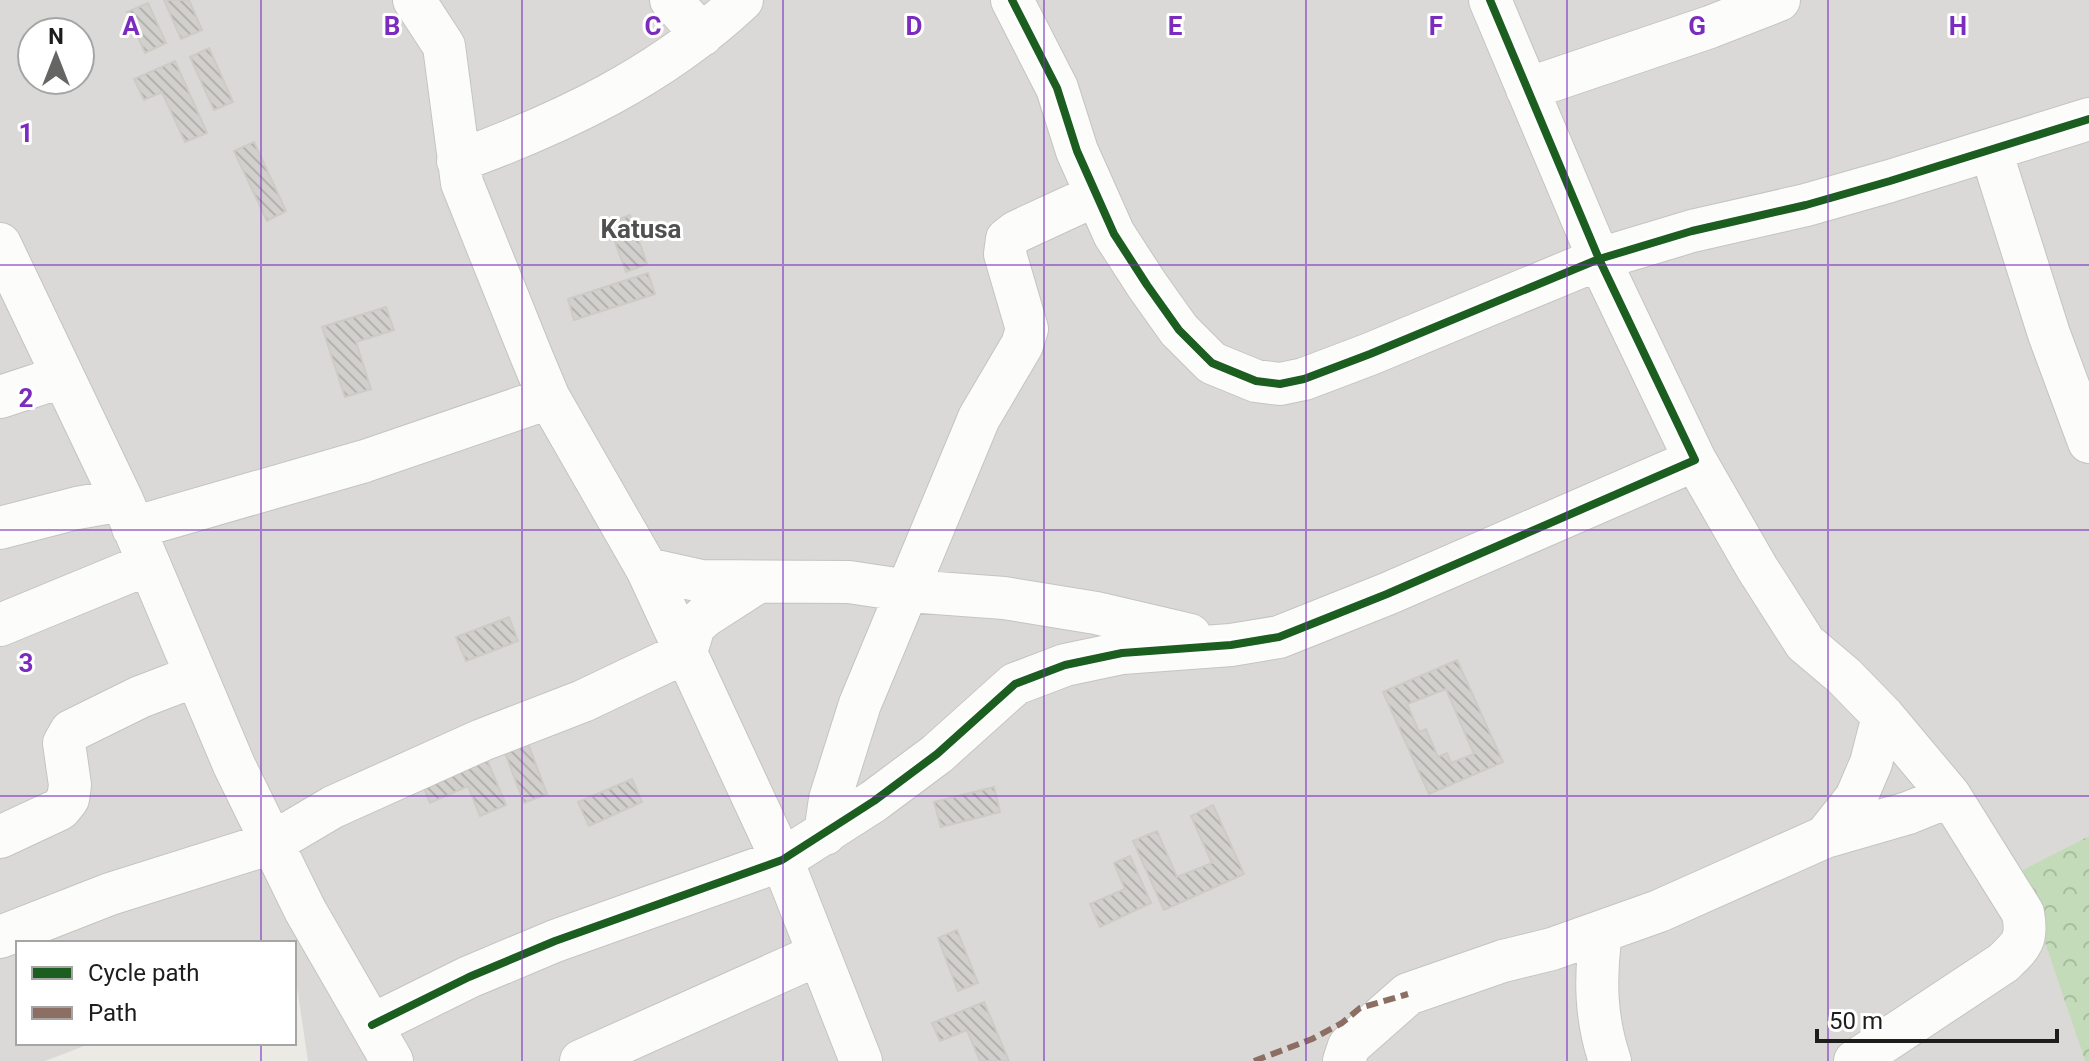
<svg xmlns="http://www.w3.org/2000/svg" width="2089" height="1061" viewBox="0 0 2089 1061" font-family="Roboto,sans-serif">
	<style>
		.residential { fill: #dad9d7; fill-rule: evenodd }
		.forest { fill: url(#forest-crowns) }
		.building { fill: url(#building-back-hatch); stroke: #cecbc6; stroke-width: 2; fill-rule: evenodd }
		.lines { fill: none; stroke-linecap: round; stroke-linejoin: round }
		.minor-casing { stroke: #c4c4c1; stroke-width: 44 }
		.minor { stroke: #fcfcfb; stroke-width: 42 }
		.quiet { stroke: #8d6e63; stroke-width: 6; stroke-dasharray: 12 6; stroke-linecap: butt }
		.cycleway-casing { stroke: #fff; stroke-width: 13 }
		.cycleway { stroke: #1b5e20; stroke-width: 8 }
		.grid { fill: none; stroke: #7b2cbf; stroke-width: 2; stroke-opacity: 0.55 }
		.labels { text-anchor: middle; stroke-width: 6; stroke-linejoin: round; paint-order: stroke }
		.quarter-label { font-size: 26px; font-weight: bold; fill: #505050; stroke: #fff }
		.grid-label { font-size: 26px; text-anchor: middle; font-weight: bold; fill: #7b2cbf; stroke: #fff; stroke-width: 6; stroke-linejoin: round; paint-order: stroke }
	</style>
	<defs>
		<pattern id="forest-crowns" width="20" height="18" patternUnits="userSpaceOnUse" patternTransform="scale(2)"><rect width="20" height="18" fill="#c4dbba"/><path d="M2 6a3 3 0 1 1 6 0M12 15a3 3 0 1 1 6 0" fill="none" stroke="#a8bc9f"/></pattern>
		<pattern id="building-back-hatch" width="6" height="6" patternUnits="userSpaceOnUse" patternTransform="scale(2)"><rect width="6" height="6" fill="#d2d0cc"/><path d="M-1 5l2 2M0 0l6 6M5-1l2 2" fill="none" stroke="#b4b2af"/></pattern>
	</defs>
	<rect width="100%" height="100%" fill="#ebeae5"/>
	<!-- residential -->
	<path class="residential" d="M0,0H2089V836L2022,871L2085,1061H308L294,967V943H18V1043H92L45,1061H0ZM32,32H80V80H32Z"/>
	<!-- forest -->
	<path class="forest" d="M2089,836V1061H2085L2021,871Z"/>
	<!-- building -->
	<path class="building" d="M164,0H189L202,30L181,39Z
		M148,3L166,43L145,53L127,12Z
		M209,48L233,102L214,110L190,57Z
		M175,61L207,133L185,142L162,92L144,100L134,79Z
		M254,142L286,211L267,221L234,151Z
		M630,215L647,264L626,272L608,223Z
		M648,273L655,294L574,320L568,299Z
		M386,307L394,330L356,342L371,389L345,397L322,327Z
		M509,617L518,641L466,661L456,637Z
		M1457,660L1503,762L1429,794L1383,692ZM1446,689L1474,754L1451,763L1447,753L1438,757L1426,729L1419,732L1407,704Z
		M527,741L547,794L524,803L504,750Z
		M485,755L506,805L480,816L468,786L430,803L421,781Z
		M632,779L642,802L589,826L578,802Z
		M994,787L1000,812L941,827L934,802Z
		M1213,805L1244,874L1164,910L1133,841L1157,831L1177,877L1212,863L1191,816Z
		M1130,856L1151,903L1100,927L1090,904L1125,889L1114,863Z
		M957,930L978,983L958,991L938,938Z
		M984,1002L1009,1061H980L967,1030L940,1041L932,1023Z"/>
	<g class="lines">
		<!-- minor casing -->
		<g class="minor-casing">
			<path id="minor" d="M414,0L444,46L462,183L531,355L549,398L647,569L782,860L861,1061
				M671,0L702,35
				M1012,0L1057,88L1077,151L1114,234L1147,285L1179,330L1212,363L1256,381L1280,384L1304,379L1370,354L1599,259L1692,231L1806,205L1890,181L2089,119
				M1527,89L1710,27L1779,0
				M1991,151L2049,334L2089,442
				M458,161C562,123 660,77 742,0
				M0,244L122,500L234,765L305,910L392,1061
				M0,397L61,377
				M1695,460L1757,568L1805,643L1844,676L1883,716L1950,796L2023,913C2028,940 2022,945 2003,963L1855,1061
				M0,528L77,508L122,500
				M133,528L365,461L549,398
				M647,569L701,581L849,582L909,591L1004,598L1096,613L1190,635
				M0,625L148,564
				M825,834L830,799L860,704L979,418L1022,345L1027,329L1005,254L1007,239L1016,232L1096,195
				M0,837L60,809L68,799L70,785L64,743L71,731L140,697L195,676
				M1825,837L1908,813L1950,796
				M1601,932C1595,978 1595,1017 1610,1061
				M0,937L110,894L272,843L333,807L482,740L583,701L686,652L694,626L705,616L758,582
				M372,1025L469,977L555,941L782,860L874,801L937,754L1015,684L1065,665L1122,653L1231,645L1279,637L1387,594L1695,460L1599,259L1490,0
				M581,1061L819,954
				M1344,1061L1349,1046L1408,994L1503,961L1552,949L1659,911L1825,837L1856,798L1871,763L1883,716"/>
		</g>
		<!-- minor -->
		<use href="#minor" class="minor"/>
		<!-- quiet -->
		<path class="quiet" d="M1254,1061L1312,1039L1342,1023L1360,1008L1408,994"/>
		<!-- cycleway casing -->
		<g class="cycleway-casing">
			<path id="cycleway" d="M1012,0L1057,88L1077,151L1114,234L1147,285L1179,330L1212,363L1256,381L1280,384L1304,379L1370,354L1599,259L1692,231L1806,205L1890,181L2089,119
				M372,1025L469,977L555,941L782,860L874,801L937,754L1015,684L1065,665L1122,653L1231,645L1279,637L1387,594L1695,460L1599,259L1490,0"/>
		</g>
		<!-- cycleway -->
		<use href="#cycleway" class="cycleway"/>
	</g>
	<!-- grid -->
	<path class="grid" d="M261,0V943M522,0V1061M783,0V1061M1044,0V1061M1306,0V1061M1567,0V1061M1828,0V1061M0,265H2089M0,530H2089M0,796H2089M261,1043V1061"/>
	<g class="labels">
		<!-- quarter labels -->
		<g class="quarter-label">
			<text x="641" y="238">Katusa</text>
		</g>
	</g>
	<g class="grid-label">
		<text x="131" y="35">A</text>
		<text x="392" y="35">B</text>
		<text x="653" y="35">C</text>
		<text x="914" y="35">D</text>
		<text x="1175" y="35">E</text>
		<text x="1436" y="35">F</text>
		<text x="1697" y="35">G</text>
		<text x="1958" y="35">H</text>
		<text x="26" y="142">1</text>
		<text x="26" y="407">2</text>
		<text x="26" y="672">3</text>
	</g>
	<!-- legend -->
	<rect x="16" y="941" width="280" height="104" fill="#ffffff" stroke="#a5a5a5" stroke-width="2"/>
	<rect x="32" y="967" width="40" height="12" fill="#1b5e20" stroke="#a5a5a5" stroke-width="2"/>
	<text x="88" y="981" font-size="24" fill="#1d1d1d">Cycle path</text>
	<rect x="32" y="1007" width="40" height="12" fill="#8d6e63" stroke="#a5a5a5" stroke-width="2"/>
	<text x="88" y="1021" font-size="24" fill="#1d1d1d">Path</text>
	<!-- north arrow -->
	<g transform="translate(56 56)"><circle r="38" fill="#ffffff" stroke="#a5a5a5" stroke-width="2"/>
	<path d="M0-6L14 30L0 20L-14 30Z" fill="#656563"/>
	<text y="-12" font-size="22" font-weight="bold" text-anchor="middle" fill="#1d1d1d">N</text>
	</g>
	<!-- scale -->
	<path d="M1817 1029v12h240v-12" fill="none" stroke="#1d1d1d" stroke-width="4"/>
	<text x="1829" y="1029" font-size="24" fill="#1d1d1d" stroke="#ffffff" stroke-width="6" paint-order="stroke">50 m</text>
</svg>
